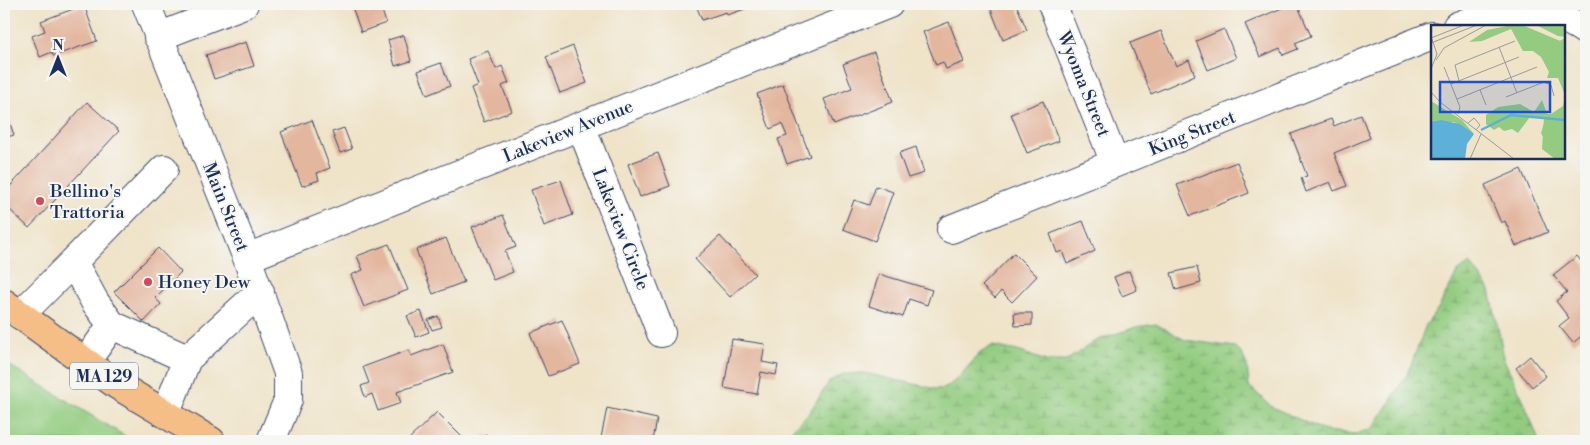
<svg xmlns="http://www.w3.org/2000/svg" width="1590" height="445" viewBox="0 0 1590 445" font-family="'Libre Bodoni',serif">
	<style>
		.wetland { fill: url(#wetland-marsh); stroke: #577e6f }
		.park { fill: #93cc80; stroke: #577e6f }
		.building { fill: #e3b69e }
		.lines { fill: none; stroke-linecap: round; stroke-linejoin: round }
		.minor-casing { stroke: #3b4a6e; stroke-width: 30 }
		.major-casing { stroke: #3b4a6e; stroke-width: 30 }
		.minor { stroke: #fff; stroke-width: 28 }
		.major { stroke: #f6be87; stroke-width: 28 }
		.poi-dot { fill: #d1495b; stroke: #f6f6f2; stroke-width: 2 }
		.labels { text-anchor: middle; stroke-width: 4; stroke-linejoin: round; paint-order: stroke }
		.shield { fill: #f6f6f2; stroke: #5d6b8a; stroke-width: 1 }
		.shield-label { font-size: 16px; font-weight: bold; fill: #1b2f5e }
		.street-label { font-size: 18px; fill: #1b2f5e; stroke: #f6f6f2 }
		.poi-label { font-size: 18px; fill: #1b2f5e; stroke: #f6f6f2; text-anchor: start }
		.inset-river { fill: none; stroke: #5db0d8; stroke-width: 2.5 }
		.inset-road { fill: none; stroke: #9a9b9e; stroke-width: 1 }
		.view { fill: #1d4ed8; fill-opacity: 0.15; stroke: #1d4ed8; stroke-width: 2.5 }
		.inset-edge { fill: none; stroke: #1b2f5e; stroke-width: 2.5 }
	</style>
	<defs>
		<pattern id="wetland-marsh" width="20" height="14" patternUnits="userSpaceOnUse" patternTransform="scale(1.25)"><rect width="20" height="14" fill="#93cc80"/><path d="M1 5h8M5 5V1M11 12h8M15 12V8" fill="none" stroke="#77a66c"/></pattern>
	</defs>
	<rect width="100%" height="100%" fill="#f6f6f2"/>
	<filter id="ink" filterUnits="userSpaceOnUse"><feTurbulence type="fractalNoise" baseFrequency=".02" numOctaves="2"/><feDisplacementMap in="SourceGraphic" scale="10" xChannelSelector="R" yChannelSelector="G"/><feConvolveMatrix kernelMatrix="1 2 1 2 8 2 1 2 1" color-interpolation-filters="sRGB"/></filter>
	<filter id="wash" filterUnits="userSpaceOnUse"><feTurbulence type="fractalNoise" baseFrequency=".0096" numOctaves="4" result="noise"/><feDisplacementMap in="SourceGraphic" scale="20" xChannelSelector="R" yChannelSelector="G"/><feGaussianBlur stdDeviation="1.12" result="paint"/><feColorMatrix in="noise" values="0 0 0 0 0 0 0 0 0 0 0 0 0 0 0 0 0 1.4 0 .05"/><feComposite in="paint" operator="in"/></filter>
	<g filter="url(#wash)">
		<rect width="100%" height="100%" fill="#efe3c8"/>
		<!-- wetland -->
		<path class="wetland" d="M1470,263L1490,290L1505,362L1522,397L1539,441H780L809,413L829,382L843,374L864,373L937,389L946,388L958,378L980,353L992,346L1018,351L1046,361H1066L1095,341L1136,327L1156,324L1185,340L1235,347L1242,354L1247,365L1249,386L1272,407L1325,431L1356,434L1373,428L1408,373L1426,325L1439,307L1458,271Z"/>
		<!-- park -->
		<path class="park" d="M4,362L133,441H4Z"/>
		<g id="blocks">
			<!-- building -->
			<path class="building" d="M351,4H380L386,23L361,32Z
				M683,4H747L748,8L727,15L726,12L702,20L696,5L685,9Z
				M998,4H1016L1027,30L1003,40L990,7Z
				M1291,4H1297L1311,36L1295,43L1298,49L1283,55L1280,48L1260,57L1245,24Z
				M84,5L97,41L53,56L52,52L40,57L32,36L45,31L41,21Z
				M949,22L964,62L946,69L943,62L936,65L923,32Z
				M1224,29L1236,58L1208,70L1196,41Z
				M1161,31L1176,66L1189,60L1195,75L1151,94L1130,43Z
				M404,35L411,61L395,66L388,40Z
				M246,42L254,66L214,79L206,55Z
				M573,46L587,83L560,93L546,57Z
				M488,51L496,69L502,66L509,83L502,86L512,111L484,122L471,88L478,85L468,59Z
				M874,52L893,102L834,125L824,99L852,88L843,64Z
				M441,63L450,86L427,95L418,71Z
				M783,84L810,156L787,164L778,139L787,136L782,124L770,129L757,94Z
				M1043,101L1059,141L1027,153L1011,114Z
				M87,102L119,131L29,228L4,204V193Z
				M4,106L14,135L4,138Z
				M1361,115L1370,138L1334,153L1347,186L1334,191L1330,182L1306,192L1301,178L1307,176L1291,134L1331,119L1334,126Z
				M312,120L330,168L317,173L319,180L302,186L281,132Z
				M344,128L352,149L340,153L332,132Z
				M916,147L924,173L908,178L899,153Z
				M658,153L670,186L640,197L628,164Z
				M1237,162L1249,193L1190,216L1177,185Z
				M1521,169L1548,232L1516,246L1505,221L1501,223L1485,185Z
				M561,180L573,215L544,226L531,190Z
				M876,186L893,192L875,241L843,229L854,200L869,205Z
				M503,215L516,247L505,251L513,272L493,280L472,227Z
				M1083,221L1095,251L1067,264L1062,251L1057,253L1050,234Z
				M720,236L755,274L730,297L695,259Z
				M446,238L464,282L433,294L416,250Z
				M389,244L408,290L364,307L351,275L363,270L357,256Z
				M158,248L181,272L155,298L161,304L144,322L114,292Z
				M1014,253L1037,276L1012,302L1001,291L995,298L982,286Z
				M1577,256L1586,267V332L1573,343L1559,326L1569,318L1556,301L1567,292L1553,275Z
				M1197,267L1201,283L1176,290L1171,273Z
				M1129,271L1137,290L1122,296L1114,277Z
				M879,274L932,290L927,305L909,299L903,317L869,306Z
				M421,311L429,332L416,337L407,316Z
				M1014,313H1032V325L1015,326Z
				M438,316L442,327L432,330L428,320Z
				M562,320L580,364L548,376L530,333Z
				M732,339L765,344L762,362L778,365L776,375L761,372L757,394L724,388Z
				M443,344L453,372L397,392L401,403L378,411L372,394L365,397L361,386L369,383L363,367L409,350L411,356Z
				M1530,356L1546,376L1532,387L1516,368Z
				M607,408L657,419L653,441H616L601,438Z
				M437,412L466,441H407Z
				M486,434L493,441H478Z"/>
		</g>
	</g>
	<g filter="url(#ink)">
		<use href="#blocks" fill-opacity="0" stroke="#3b4a6e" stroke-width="1"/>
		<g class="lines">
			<!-- minor casing -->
			<g class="minor-casing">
				<path id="minor" d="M146,4L247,258L288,373V400L271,441
					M1052,4L1115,163
					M1457,26C1504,8 1542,1 1586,31
					M158,37L244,4
					M581,126L661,333
					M951,229L1432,36
					M247,258L889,4
					M73,262L164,169
					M20,315L73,262L95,302L112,325
					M85,363L112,325L187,359
					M166,413L187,359L260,292"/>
			</g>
			<!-- major casing -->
			<g class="major-casing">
				<path id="major" d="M4,303L117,385L211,441"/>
			</g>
			<!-- minor -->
			<use href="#minor" class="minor"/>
			<!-- major -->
			<use href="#major" class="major"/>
		</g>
	</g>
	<!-- markers -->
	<g class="poi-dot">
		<circle cx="40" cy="201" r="5"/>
		<circle cx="148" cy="282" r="5"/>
	</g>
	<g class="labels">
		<!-- shield labels -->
		<rect class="shield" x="70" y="362.5" width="68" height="27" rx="4"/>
		<g class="shield-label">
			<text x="104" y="382">MA 129</text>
		</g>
		<!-- street labels -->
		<g class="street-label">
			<text transform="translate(1084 84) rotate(68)" y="6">Wyoma Street</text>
			<text transform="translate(568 131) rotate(-22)" y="6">Lakeview Avenue</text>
			<text transform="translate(1192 133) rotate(-22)" y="6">King Street</text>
			<text transform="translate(226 207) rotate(68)" y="6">Main Street</text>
			<text transform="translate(621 229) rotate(69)" y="6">Lakeview Circle</text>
		</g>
		<!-- poi labels -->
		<g class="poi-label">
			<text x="50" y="197">Bellino's<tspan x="50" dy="21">Trattoria</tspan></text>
			<text x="158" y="288">Honey Dew</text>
		</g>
	</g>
	<!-- overview -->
	<g transform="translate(1431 25)">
		<rect width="134" height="134" fill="#efe3c8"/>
		<path d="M81,0H91L134,18V70L127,53H116L118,47L110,32L102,26H92L80,4L51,16L38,17L56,5ZM105,0H134V12L127,11ZM134,72V134H123L110,108L114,95L111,92H99L87,108L81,104L73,106L68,102L63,105L55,99V90L67,82L89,79L103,87L111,75L116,89H120L132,81Z" fill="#93cc80"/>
		<path d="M134,13V59L109,26ZM0,76L31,95L43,109L23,97H0ZM113,93L134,94V134H124L111,124Z" fill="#93cc80"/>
		<path d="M10,95L29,99L43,109L36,119L34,134H0V97Z" fill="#5db0d8"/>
		<path class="inset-river" d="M50,105L80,90L134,95"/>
		<path class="inset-road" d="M0,13L33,0M0,18L46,0M68,22L86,68M5,35L13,23L55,0M13,42L29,82L27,89M0,44L6,29L1,14M28,56L24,40L84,16M20,59L88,32M49,65L55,80M0,67L9,77L83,134M75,72L113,57L120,60L123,71M26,74L106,42M37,98L43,93L49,100L45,105M39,134L50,109"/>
		<path class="view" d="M9,57H119V87H9Z"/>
		<rect width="134" height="134" class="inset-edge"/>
	</g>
	<!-- margin -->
	<rect width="1590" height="445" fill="none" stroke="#f6f6f2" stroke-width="20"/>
	<!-- north arrow -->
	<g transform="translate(58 58)" stroke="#f6f6f2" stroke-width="4" paint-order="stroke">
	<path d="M0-4L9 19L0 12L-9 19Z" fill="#1b2f5e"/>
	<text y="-8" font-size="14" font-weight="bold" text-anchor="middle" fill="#1b2f5e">N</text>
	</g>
</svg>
